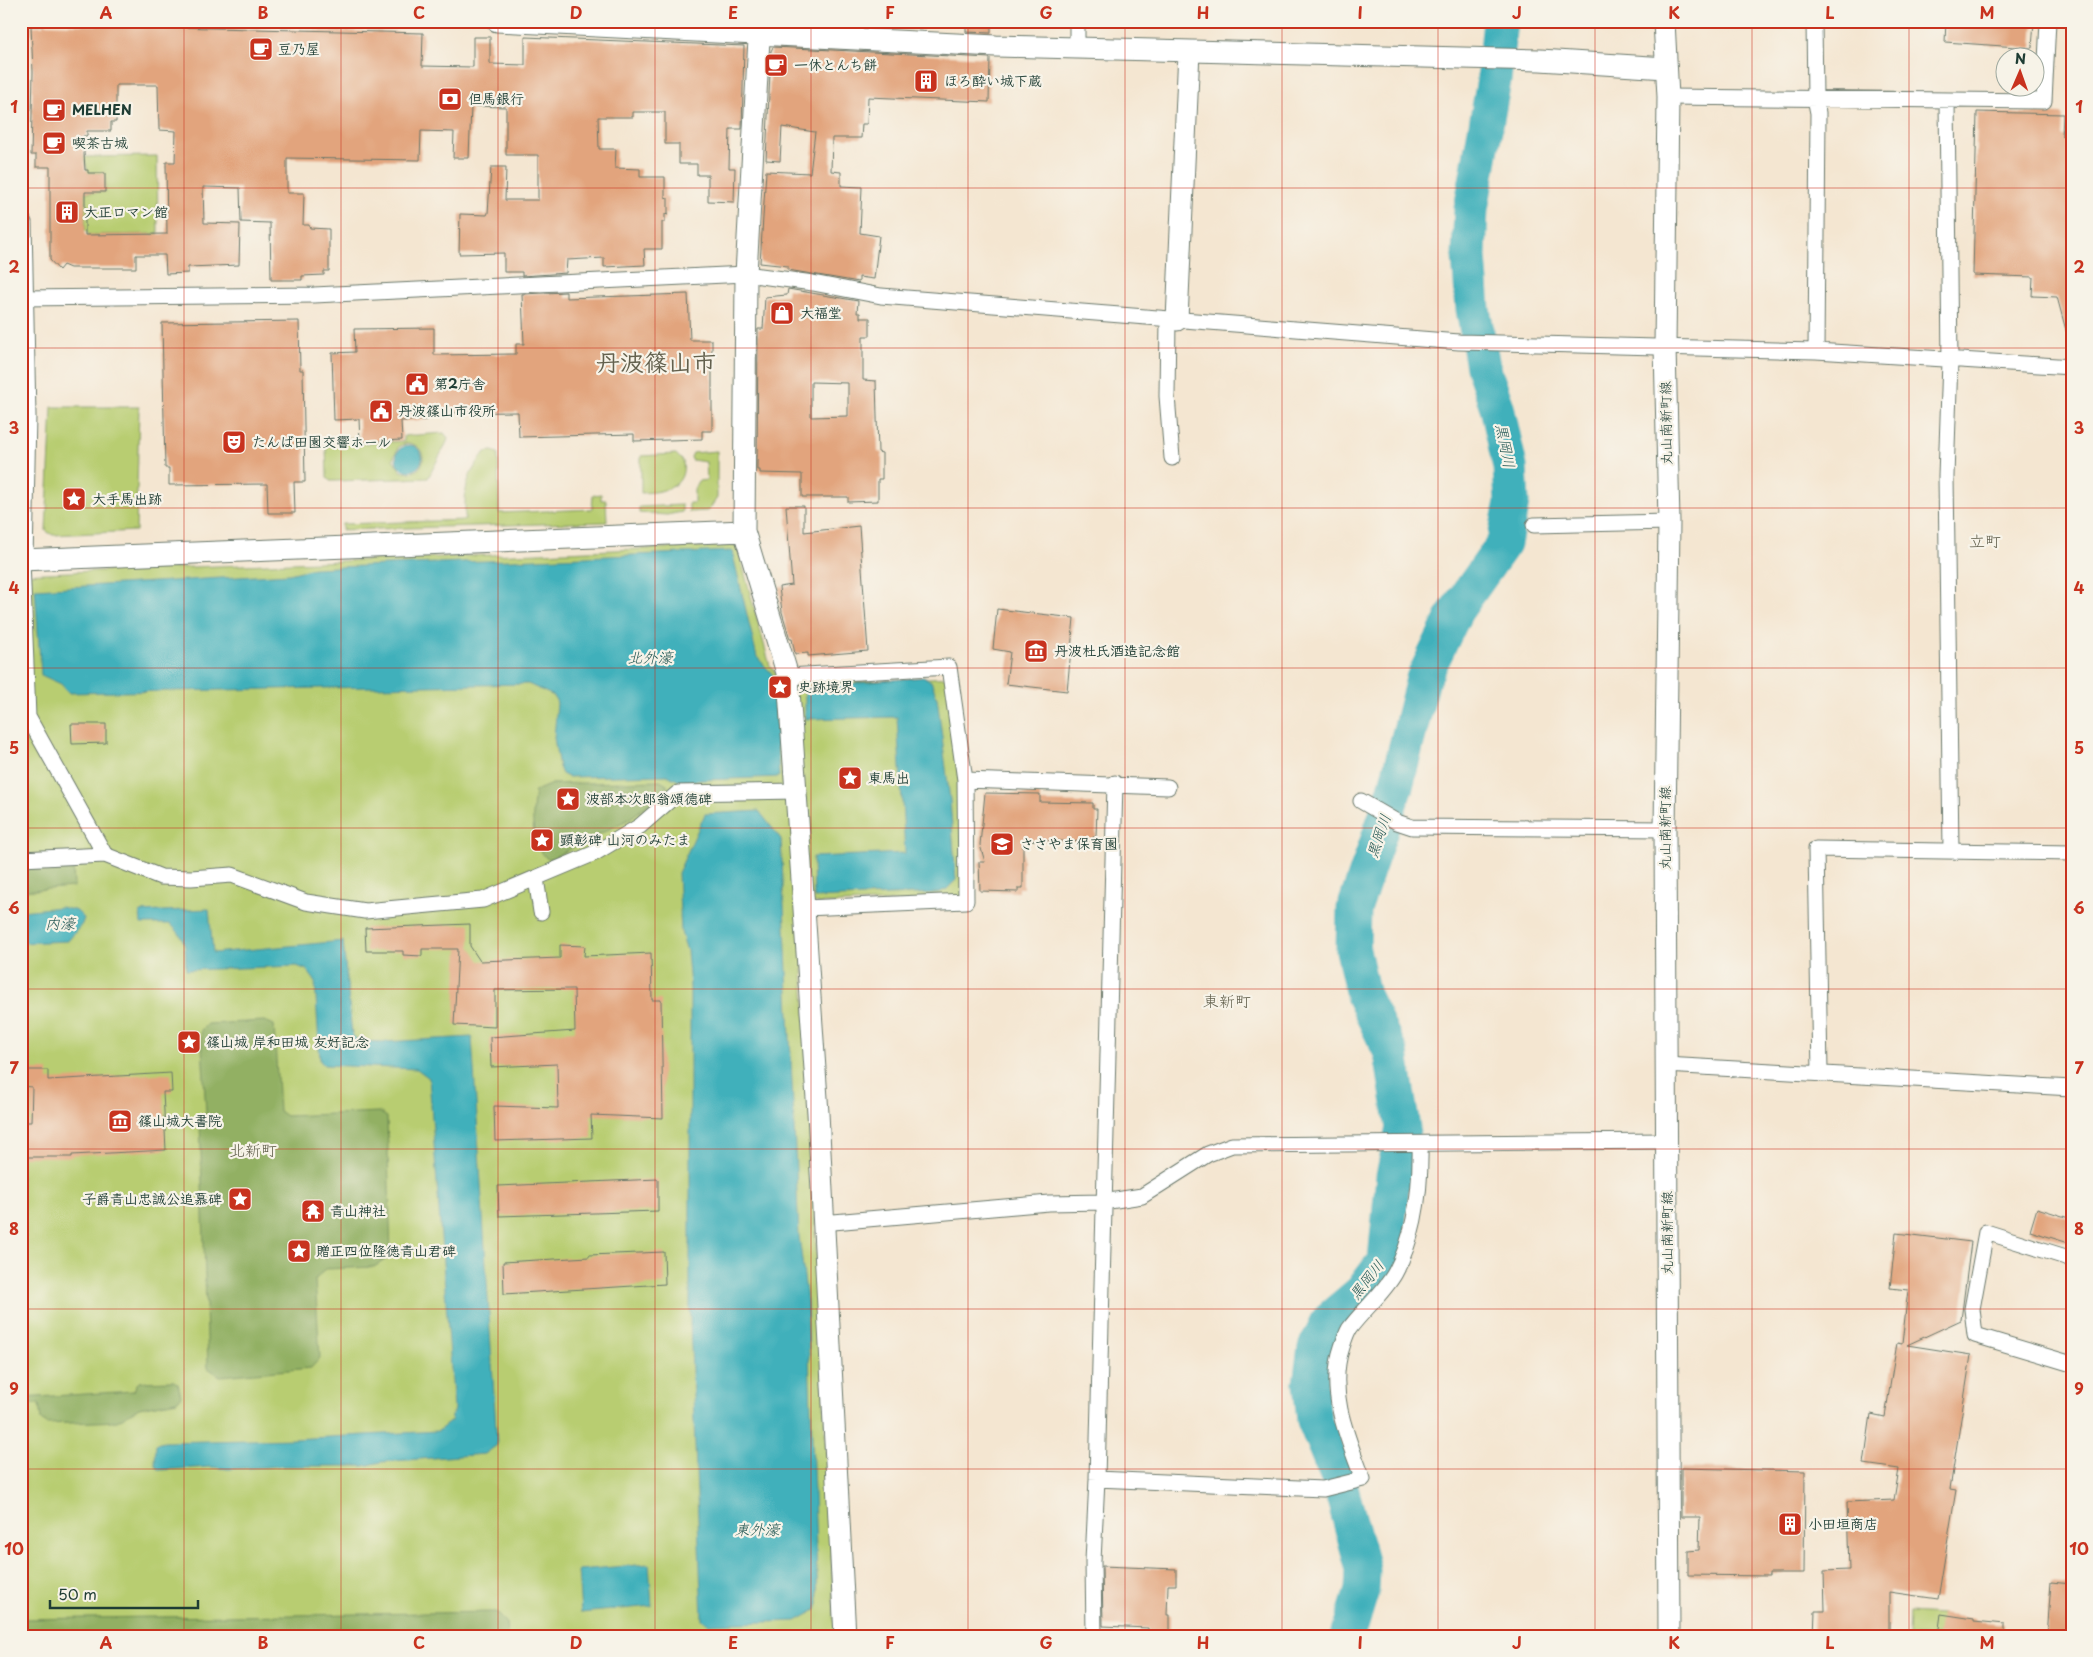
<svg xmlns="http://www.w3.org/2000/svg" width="2093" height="1657" viewBox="0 0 2093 1657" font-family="'Playpen Sans','Klee One',sans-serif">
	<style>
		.green { fill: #b8cd71; stroke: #6c8552; fill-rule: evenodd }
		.forest { fill: #92b063; stroke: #58764c }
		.water { fill: #40b0bb; stroke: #307678 }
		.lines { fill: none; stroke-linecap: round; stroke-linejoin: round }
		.stream { stroke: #40b0bb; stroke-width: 5.5 }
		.river { stroke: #40b0bb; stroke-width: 35 }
		.building { fill: #e2a47d; fill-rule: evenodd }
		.street-casing { stroke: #6a786b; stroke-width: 17 }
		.secondary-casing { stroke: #6a786b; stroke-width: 23 }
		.street { stroke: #fff; stroke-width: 15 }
		.secondary { stroke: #fff; stroke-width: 21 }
		.grid { fill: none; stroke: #c8321e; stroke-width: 1; stroke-opacity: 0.55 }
		.labels { text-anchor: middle; stroke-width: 4.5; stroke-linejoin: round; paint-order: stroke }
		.poi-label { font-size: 14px; font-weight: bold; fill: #1f3d34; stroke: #f7f3e8; text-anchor: start }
		.street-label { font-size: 14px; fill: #1f3d34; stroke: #f7f3e8 }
		.water-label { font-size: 15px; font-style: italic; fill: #275a56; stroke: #f7f3e8 }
		.quarter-label { font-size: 16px; fill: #63614e; stroke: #f7f3e8 }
		.town-label { font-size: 24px; font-weight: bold; fill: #63614e; stroke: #f7f3e8 }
		.neatline { fill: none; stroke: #c8321e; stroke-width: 2 }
		.grid-label { font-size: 16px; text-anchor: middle; font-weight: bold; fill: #c8321e }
	</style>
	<rect width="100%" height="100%" fill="#f7f3e8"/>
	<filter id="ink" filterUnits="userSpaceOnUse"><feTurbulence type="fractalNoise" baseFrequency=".02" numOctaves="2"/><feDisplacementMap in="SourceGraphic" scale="10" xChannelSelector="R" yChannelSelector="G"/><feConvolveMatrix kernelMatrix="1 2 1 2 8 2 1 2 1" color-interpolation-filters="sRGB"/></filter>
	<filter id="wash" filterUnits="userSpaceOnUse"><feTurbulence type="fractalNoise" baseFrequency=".0096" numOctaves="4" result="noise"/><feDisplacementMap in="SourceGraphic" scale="20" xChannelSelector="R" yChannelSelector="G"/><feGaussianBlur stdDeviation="1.12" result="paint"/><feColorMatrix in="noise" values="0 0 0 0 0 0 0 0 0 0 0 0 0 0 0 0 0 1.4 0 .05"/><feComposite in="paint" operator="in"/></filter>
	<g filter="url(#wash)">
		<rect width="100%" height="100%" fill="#f4e6d1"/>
		<!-- green -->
		<path class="green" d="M157,156L158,234L89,235L85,231V192H105V173H88L84,157Z
			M52,407H139L136,531L53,535L46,531Z
			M444,433L448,438L447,442L428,478L335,481H330L327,477L326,447L332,439L359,438V444L404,441V436ZM408,443C433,447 424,480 401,471L393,459L399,446Z
			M492,451L498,453L499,513L592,509L593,495L601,494V500H606L607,522L342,530V524L465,520C465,487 464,480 485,452Z
			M717,451V498L708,511L689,512V503H694V489L698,481L707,480L706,462L692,460L691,457L693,453Z
			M676,454L683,461C687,489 662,492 641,493V456Z
			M682,505V512L667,515L639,513V507Z
			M737,545L770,666L776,673L777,685L952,677L967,900L800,904L835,1636H21V574Z
			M1910,1613L1942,1615L1939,1636H1909Z"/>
		<!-- forest -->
		<path class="forest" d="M660,781L667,785V790L629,819L549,860C529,846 532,812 535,791L552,784Z
			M73,865L74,887L21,891V868Z
			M265,1021L274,1025L279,1111L286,1116L379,1112L387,1117L391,1256L374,1267L325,1269L315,1280L320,1358L311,1368L220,1376L208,1368L200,1121L206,1112L201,1030L207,1024Z
			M174,1381L178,1384L181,1396L177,1401L139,1408L117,1421L47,1424L41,1420L39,1404H21V1398L134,1391L136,1385L139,1382Z
			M496,1612L506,1622L507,1636H21V1619Z"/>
		<!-- water -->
		<path class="water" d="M396 458a13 13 0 1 1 26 0a13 13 0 1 1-26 0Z
			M732,551L757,657L774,676L779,777L679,781L667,775L568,777L562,774L559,767L554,738L557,703L554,696L528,684L69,693L61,684L41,675L35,589L289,574L314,568Z
			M923,677L931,681L937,697L950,800L956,880L947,889L938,893L814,898L813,857L905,853L897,717L805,719V688Z
			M759,811L781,839L799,1236L807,1301L818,1603L816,1610L796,1621L708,1624L702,1619L690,1321V987L687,951L681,932L678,873L705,814Z
			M61,907L77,911L84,918L82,924L68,941L21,943V911Z
			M209,909L213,953L343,941L352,1035L359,1041L383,1042L472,1037L497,1445L485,1454L381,1462L364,1466H285L228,1469L211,1467L159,1470L155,1465L156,1444L164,1442L293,1439L438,1431L451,1421L454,1408L429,1078L417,1069L324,1065L320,1061L315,981L307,970L297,966L186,970C185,949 188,939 170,924H141L140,912Z
			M649,1564L652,1606L581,1613L578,1570Z"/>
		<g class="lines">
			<!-- stream -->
			<path class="stream" d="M1731,1636L1807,1634"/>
			<!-- river -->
			<path class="river" d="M1348,1636L1362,1590L1363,1569L1339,1481L1314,1420L1310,1384L1315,1348L1329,1319L1361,1292L1385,1260L1393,1176L1403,1128L1391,1053L1363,995L1353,950L1354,909L1396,786L1423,679L1456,611L1504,543L1512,502L1510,467L1497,407L1483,367L1473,309L1469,256L1471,209L1494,80L1500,21"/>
		</g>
		<g id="blocks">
			<!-- building -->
			<path class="building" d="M872,21H890L889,28L872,27Z
				M966,21H991V33L966,32Z
				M1946,21H2034L2032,48L1945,42Z
				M43,24L423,33L422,66L473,67V37H490V64L525,65V37L744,46L742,129H730L729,168H735L734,202L708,201V175H697V164H679V144H665V112H633V117H598L599,149H616L615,168L640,169V177H665V197L668,198V215L665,214V222H662V249H644L645,265L604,267V258L567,260L566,273L522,276V272H504V253L459,254L460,214L487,215L488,213L491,167H506L505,200H538V155H506V107L471,106L469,158H453L454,132L421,131L420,160L287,158V193H304L303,225H309L310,228L329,229V271H324V275L302,276V280H271L270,223L241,222L240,188L203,187L204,223L240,224L239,265L188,267V273L166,274L165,255H136V268H70L63,265L59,270L50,260V167H36V155H31L33,72L31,26H43ZM116,85H158L159,130L176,131L175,162H166L167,234L85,235V192H105V173H88V170H85L83,136H87V131H111V122H116Z
				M773,47L990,58L989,102L868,97L867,124H862L861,138H832L831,171L841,172V186L862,187L860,233L879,236L874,279L859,277V282L788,270V266L760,263L766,171L810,173L815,132L782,127L780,161L766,160L771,51Z
				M1977,112L2063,114L2062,136H2072V334H2067L2057,297L2032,296L2033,277L1973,275Z
				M788,289L858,301L857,313H860V318H870V336H863V380L876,381L878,452L882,453V479H878V501L848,502V497H802V474L760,473V470H757L758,329H763L765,297L787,295ZM811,382L848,383V416L811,417Z
				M566,292V298L688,294L690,340H712V431H702V439L634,441V434L519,437L518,412L428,413V420L401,421L402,440L360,442L359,419L334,420L332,353L355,352L354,329L434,328V355L516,354V344H524L522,294Z
				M299,321L300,370H303L305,482H294L295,513H268L267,484L169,485V468H165L162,323Z
				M786,506H804V532L859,526L868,651L808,656V653L795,654L792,639H790L782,612L779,587L792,585Z
				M997,609L1074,618L1067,691L1006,684L1010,652L993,649Z
				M71,724H106V743L72,744Z
				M985,793L1040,794V802L1093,803V809H1097L1096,837H1093V842L1023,840V888H1018V892L980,891L979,862H985L980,845Z
				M470,924V946L480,961L560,958V945L585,946L584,956L651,953L652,1000H661L663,1118L591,1115L592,1138L495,1141L494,1106L558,1108L557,1064L491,1067L490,1037L575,1031L574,989L495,990V1027L454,1025L458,949H422V956L403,955V951H366L365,928Z
				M21,1070H48V1080L171,1073L172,1092H163L166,1150L72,1155V1157H21V1122H31L32,1087L21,1086Z
				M658,1179V1211L499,1216L498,1186Z
				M2037,1208L2072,1219V1244L2030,1231Z
				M1896,1233L1971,1242L1961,1320L1907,1345L1971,1355L1950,1489L1956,1490L1938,1599L1889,1592V1636H1814L1815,1611H1825L1824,1571L1849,1570L1847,1502L1894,1500L1899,1469L1864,1464L1871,1414L1885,1417L1897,1343L1902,1344L1908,1290L1890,1288Z
				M664,1252L665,1284L504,1294L503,1262L589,1257V1255Z
				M1681,1468L1805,1471L1804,1573H1769V1576L1688,1575V1551L1699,1550L1700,1517H1681Z
				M1102,1566L1176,1569V1585H1168L1167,1615H1170V1633H1148V1628L1103,1626Z
				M2051,1582L2071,1584L2067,1636H2047Z
				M1941,1614L1974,1619V1621L2005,1624V1636H1938Z"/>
		</g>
	</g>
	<g filter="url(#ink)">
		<use href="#blocks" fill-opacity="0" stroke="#6a786b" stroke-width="1"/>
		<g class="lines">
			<!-- street casing -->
			<g class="street-casing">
				<path id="street" d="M1077,21V47
					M1814,21L1815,98L1818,113L1816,351
					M1668,97L2044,101L2048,21
					M1947,101L1950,361L1946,476L1951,851
					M21,298L314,295L746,274L813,283L881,296L1459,342L1816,351L2072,367
					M1168,320L1167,396L1172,458
					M1534,525L1669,522
					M22,560L28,717L105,855
					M788,676L949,667L965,780L966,901L805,908
					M965,780L1168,787
					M1361,801L1397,822L1412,827L1665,829
					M21,859L105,855L161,877L191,878L232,875L306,902L365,911L483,900L595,853L640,826L678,793L796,791
					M536,878L541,912
					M1665,1065L2072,1088
					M1820,1072L1816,849L2072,853
					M822,1223L1049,1203L1103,1202L1142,1196L1208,1154L1232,1145L1667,1141
					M2072,1259L1986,1232L1972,1309L1975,1335L2072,1364
					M1097,1479L1323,1489L1363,1479C1347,1437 1327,1391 1342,1347C1344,1341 1346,1334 1349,1329C1363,1310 1383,1294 1395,1273C1416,1234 1421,1187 1420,1144
					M1094,1636L1093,1561L1097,1479L1115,783"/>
			</g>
			<!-- secondary casing -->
			<g class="secondary-casing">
				<path id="secondary" d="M497,21L996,46L1540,60L1666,68
					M760,21L746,274L744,531L788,676L818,1113L845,1636
					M1664,21L1668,97L1665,347L1669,522L1665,829L1669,1636
					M21,223L25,416L22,560
					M1177,320L1189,51
					M21,560L744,531"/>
			</g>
			<!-- street -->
			<use href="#street" class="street"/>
			<!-- secondary -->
			<use href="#secondary" class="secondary"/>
		</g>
	</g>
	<!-- grid -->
	<path class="grid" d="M184,21V1636M341,21V1636M498,21V1636M655,21V1636M811,21V1636M968,21V1636M1125,21V1636M1282,21V1636M1438,21V1636M1595,21V1636M1752,21V1636M1909,21V1636M21,188H2072M21,348H2072M21,508H2072M21,668H2072M21,828H2072M21,989H2072M21,1149H2072M21,1309H2072M21,1469H2072"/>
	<!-- icons -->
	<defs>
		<g id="cafe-square" transform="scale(1.25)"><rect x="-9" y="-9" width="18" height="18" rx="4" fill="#c8321e" stroke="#f7f3e8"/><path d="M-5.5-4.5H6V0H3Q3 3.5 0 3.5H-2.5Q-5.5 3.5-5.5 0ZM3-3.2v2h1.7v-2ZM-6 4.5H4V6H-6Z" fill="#fff"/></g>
		<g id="building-square" transform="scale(1.25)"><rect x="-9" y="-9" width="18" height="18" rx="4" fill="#c8321e" stroke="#f7f3e8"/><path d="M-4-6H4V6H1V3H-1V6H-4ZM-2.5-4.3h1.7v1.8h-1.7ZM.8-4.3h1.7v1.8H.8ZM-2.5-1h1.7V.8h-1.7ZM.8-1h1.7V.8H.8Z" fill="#fff"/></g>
		<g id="bank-square" transform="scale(1.25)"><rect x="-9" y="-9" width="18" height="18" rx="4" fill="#c8321e" stroke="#f7f3e8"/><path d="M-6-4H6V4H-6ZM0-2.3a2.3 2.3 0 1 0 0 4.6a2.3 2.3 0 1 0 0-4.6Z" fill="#fff"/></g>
		<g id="shop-square" transform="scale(1.25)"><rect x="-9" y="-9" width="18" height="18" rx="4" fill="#c8321e" stroke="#f7f3e8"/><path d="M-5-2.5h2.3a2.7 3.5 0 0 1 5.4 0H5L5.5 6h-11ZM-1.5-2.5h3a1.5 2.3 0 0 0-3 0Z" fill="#fff"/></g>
		<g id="civic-square" transform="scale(1.25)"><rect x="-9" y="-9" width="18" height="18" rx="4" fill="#c8321e" stroke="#f7f3e8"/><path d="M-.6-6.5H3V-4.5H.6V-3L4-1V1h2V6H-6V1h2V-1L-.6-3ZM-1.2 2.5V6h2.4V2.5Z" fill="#fff"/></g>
		<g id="theatre-square" transform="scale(1.25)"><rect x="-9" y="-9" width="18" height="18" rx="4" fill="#c8321e" stroke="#f7f3e8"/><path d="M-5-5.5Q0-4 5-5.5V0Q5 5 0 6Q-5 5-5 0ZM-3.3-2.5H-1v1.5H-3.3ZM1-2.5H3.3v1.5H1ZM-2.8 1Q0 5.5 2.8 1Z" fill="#fff"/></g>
		<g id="sight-square" transform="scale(1.25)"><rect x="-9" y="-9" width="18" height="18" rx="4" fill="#c8321e" stroke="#f7f3e8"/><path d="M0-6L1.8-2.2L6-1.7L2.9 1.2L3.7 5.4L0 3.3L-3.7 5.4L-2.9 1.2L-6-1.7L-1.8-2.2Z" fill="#fff"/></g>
		<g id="museum-square" transform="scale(1.25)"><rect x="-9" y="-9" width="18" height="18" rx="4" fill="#c8321e" stroke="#f7f3e8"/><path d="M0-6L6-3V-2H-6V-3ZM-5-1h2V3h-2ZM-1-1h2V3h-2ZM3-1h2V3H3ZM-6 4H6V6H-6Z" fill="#fff"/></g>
		<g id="school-square" transform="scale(1.25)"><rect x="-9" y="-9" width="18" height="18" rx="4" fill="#c8321e" stroke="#f7f3e8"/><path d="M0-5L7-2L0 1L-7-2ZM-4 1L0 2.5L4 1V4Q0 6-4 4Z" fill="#fff"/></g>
		<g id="temple-square" transform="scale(1.25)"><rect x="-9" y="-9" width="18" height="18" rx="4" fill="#c8321e" stroke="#f7f3e8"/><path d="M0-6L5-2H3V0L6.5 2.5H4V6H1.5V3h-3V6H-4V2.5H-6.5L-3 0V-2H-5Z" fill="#fff"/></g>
	</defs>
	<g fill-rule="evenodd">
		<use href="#cafe-square" x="261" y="49"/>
		<use href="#cafe-square" x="776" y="65"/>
		<use href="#building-square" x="926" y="81"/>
		<use href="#bank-square" x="450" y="99"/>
		<use href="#cafe-square" x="54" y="110"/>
		<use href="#cafe-square" x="54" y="143"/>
		<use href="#building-square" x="67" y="212"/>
		<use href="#shop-square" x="782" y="313"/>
		<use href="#civic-square" x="417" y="384"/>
		<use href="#civic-square" x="381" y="411"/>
		<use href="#theatre-square" x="234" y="442"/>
		<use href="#sight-square" x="74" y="499"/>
		<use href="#museum-square" x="1036" y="651"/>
		<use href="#sight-square" x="780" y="687"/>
		<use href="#sight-square" x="850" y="778"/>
		<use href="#sight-square" x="568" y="799"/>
		<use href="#sight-square" x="542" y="840"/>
		<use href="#school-square" x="1002" y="844"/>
		<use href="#sight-square" x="189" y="1042"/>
		<use href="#museum-square" x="120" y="1121"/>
		<use href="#sight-square" x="240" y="1199"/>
		<use href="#temple-square" x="313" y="1211"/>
		<use href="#sight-square" x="299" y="1251"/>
		<use href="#building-square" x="1790" y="1524"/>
	</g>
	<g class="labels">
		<!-- poi labels -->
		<g class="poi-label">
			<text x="278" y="54">豆乃屋</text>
			<text x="794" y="70">一休とんち餅</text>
			<text x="944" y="86">ほろ酔い城下蔵</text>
			<text x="468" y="104">但馬銀行</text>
			<text x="72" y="115">MELHEN</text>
			<text x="72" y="148">喫茶古城</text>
			<text x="84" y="217">大正ロマン館</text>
			<text x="800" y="318">大福堂</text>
			<text x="434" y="389">第2庁舎</text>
			<text x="398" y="416">丹波篠山市役所</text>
			<text x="252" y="447">たんば田園交響ホール</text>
			<text x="92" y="504">大手馬出跡</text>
			<text x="1054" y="656">丹波杜氏酒造記念館</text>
			<text x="798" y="692">史跡境界</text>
			<text x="868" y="783">東馬出</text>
			<text x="586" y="804">波部本次郎翁頌德碑</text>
			<text x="560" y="845">顕彰碑 山河のみたま</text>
			<text x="1020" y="849">ささやま保育園</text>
			<text x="206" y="1047">篠山城 岸和田城 友好記念</text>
			<text x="138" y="1126">篠山城大書院</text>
			<text x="222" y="1204" text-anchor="end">子爵青山忠誠公追慕碑</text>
			<text x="330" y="1216">青山神社</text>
			<text x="316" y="1256">贈正四位隆徳青山君碑</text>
			<text x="1808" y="1529">小田垣商店</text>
		</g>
		<!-- street labels -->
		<g class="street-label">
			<text transform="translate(1666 423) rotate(-91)" y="5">丸山南新町線</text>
			<text transform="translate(1665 828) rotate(-90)" y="5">丸山南新町線</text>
			<text transform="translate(1667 1233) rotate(-90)" y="5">丸山南新町線</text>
		</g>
		<!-- water labels -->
		<g class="water-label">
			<text transform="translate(1505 446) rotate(79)" y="5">黒岡川</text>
			<text x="650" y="663">北外濠</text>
			<text transform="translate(1379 836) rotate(-71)" y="5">黒岡川</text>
			<text x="60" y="929">内濠</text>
			<text transform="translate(1367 1280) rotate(-51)" y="5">黒岡川</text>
			<text x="757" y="1535">東外濠</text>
		</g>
		<!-- quarter labels -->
		<g class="quarter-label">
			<text x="1985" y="547">立町</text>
			<text x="1227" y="1007">東新町</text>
			<text x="253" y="1156">北新町</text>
		</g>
		<!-- town labels -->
		<g class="town-label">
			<text x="656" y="371">丹波篠山市</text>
		</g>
	</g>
	<!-- margin -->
	<rect width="2093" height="1657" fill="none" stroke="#f7f3e8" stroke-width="55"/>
	<!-- north arrow -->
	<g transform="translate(2020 72) rotate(2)"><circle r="24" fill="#f7f3e8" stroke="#a1aaa0"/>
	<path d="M0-4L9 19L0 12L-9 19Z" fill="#c8321e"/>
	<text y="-8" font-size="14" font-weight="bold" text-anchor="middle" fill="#1f3d34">N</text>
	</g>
	<!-- scale -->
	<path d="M50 1600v8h148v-8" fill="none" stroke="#1f3d34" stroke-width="2.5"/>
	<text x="58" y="1600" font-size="15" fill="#1f3d34" stroke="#f7f3e8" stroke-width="4" paint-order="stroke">50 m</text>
	<rect x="28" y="28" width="2038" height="1602" class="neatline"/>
	<g class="grid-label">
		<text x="106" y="19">A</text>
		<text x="263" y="19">B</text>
		<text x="419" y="19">C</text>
		<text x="576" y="19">D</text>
		<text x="733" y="19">E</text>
		<text x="890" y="19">F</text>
		<text x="1046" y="19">G</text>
		<text x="1203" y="19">H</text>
		<text x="1360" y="19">I</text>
		<text x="1517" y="19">J</text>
		<text x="1674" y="19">K</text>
		<text x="1830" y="19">L</text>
		<text x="1987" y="19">M</text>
		<text x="14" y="113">1</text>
		<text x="2079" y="113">1</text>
		<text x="14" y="273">2</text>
		<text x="2079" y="273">2</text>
		<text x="14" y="434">3</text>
		<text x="2079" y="434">3</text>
		<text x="14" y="594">4</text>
		<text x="2079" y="594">4</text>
		<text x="14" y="754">5</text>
		<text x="2079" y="754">5</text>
		<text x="14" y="914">6</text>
		<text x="2079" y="914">6</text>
		<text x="14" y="1074">7</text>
		<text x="2079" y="1074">7</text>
		<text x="14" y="1235">8</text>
		<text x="2079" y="1235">8</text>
		<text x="14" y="1395">9</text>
		<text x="2079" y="1395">9</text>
		<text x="14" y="1555">10</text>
		<text x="2079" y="1555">10</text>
		<text x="106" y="1649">A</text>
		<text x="263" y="1649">B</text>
		<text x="419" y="1649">C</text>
		<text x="576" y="1649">D</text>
		<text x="733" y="1649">E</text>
		<text x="890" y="1649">F</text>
		<text x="1046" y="1649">G</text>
		<text x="1203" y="1649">H</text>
		<text x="1360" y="1649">I</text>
		<text x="1517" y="1649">J</text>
		<text x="1674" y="1649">K</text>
		<text x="1830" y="1649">L</text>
		<text x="1987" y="1649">M</text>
	</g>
</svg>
